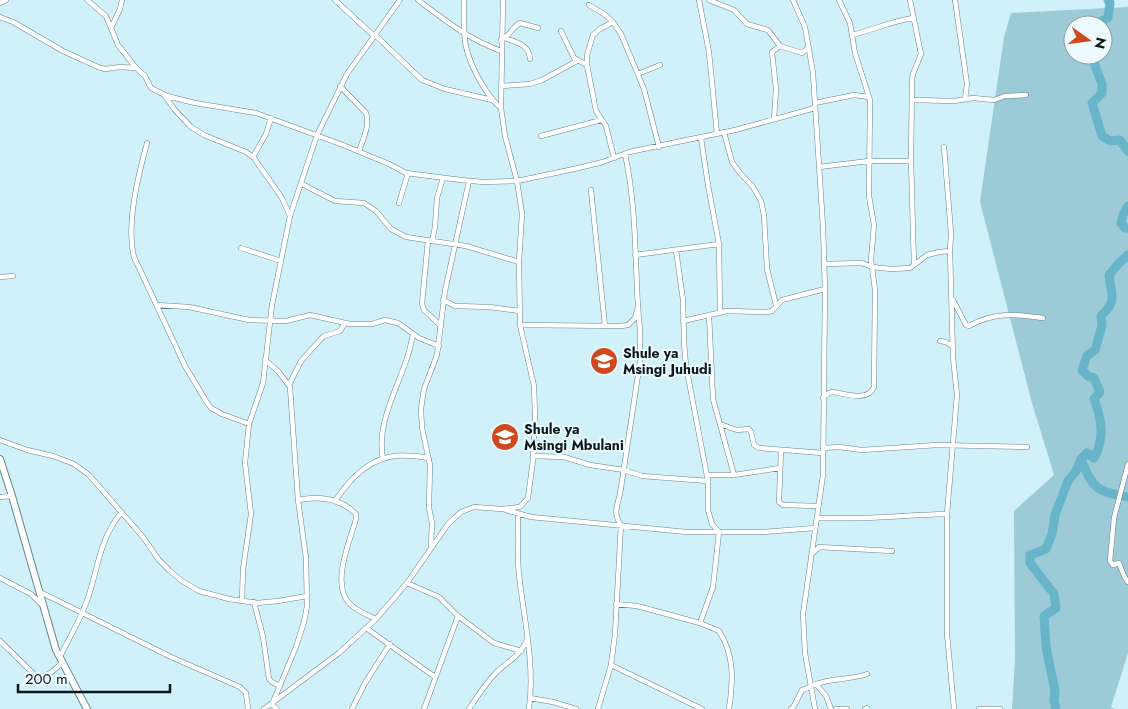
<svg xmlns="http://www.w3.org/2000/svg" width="1128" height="709" viewBox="0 0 1128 709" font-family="Jost,sans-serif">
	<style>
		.green { fill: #9ccad7; fill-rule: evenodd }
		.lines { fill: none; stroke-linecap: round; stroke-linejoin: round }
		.river { stroke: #68b5ca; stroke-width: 9 }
		.street-casing { stroke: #66848c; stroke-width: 5.5 }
		.secondary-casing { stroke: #66848c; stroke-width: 8 }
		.street { stroke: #fff; stroke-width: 4.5 }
		.secondary { stroke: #fff; stroke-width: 6 }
		.labels { text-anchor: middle; stroke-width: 4; stroke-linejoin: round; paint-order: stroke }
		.poi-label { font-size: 14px; font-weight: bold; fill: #0b171a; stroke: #edfafe; text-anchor: start }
	</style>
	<rect width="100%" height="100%" fill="#d1f1fa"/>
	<!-- green -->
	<path class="green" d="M1128,7V653L1111,707L1115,709H1012L1015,659L1014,511L1054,475L1032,403L980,202L1004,37L1011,13ZM1073,25H1103V55H1073Z"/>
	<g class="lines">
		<!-- river -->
		<path class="river" d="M1092,25L1108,18L1110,3L1108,0
			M1091,55L1102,84V93L1092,103L1102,136L1110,141L1120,140L1128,151
			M1128,206L1123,215L1121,223L1125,228H1128
			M1128,255L1120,262L1109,275C1111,295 1118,300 1101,316L1102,326L1095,350L1087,356L1082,370L1088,376L1094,378L1100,392L1094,399C1102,420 1105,438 1094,458L1087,453L1081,459C1092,488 1097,492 1128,497
			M1056,709L1054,701L1055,691L1046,647L1044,616L1056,608L1054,594L1030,563V555L1046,549L1052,534L1055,515L1068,481L1076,471L1081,459"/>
		<!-- street casing -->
		<g class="street-casing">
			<path id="street" d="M87,0L106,16L118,45L136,68
				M335,0L374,36
				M418,0C446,21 468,39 501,51
				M464,0C463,38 463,53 483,86C488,94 493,102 501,108
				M699,0L709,52L717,134
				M709,0L734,10L747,24L768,30L780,46L802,53L809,47
				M793,0L805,27L813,73L823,227L825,289L823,475L803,614L805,653L815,709
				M955,0L967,84L965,99
				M0,3L6,0
				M589,5L604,14L613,22L621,34L644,89L659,147
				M0,17L13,22L63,51L98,67L105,69L120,67L136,68L145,76L151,88L167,96L195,103L256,113L343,145L389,164L406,173L461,180L483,182L517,181L574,169L603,162L629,152L735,130L815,108
				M613,22L600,29L593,35L587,55V65L596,111L606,126L614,158
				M112,26L120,9L122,0
				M561,31L574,58L587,65
				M375,35L422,80L445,89L492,100
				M852,35C873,30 892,21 913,18
				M505,38C517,43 529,44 530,59
				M501,40C510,36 512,27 520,23L538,28
				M638,74L660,65
				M340,86L366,113C370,126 363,139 359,151
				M501,86L530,84L542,80L577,61
				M165,96L174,109L191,127L204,135L246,152L254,158L282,198L290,216
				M912,100L954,101L973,98L994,100L1005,96L1026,95
				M815,103L854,95L869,97
				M774,119L776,89L772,52L780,46
				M724,132L732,162L740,173L753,187L761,201L764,215L767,269L776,305
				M541,136L601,120
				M701,138L708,185L719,244L720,313
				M147,143C138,176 126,224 134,257L185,366L206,401L211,408L222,414L249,424
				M944,147L951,233L950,251L953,357L957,395L947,514V634L954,709
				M253,157L266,134L271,118
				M819,167L869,161H911
				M302,184L335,201L364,203L376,211L391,229L406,237L466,246L519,262
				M591,190L605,326
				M399,203L408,173
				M428,240L422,304L424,310L441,326
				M432,241L435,227L437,198L443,178
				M241,248L281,261
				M676,250L683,300L684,342L686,366L708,481V510L712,524L719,532L713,587L700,623
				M635,255L719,244
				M824,264L862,263L872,267L891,269L910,268L914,265L911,161L912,80L913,74L921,54L910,0
				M914,265L927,255L939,252L950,251
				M0,277L13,276
				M443,300L455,306L489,307L520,311
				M953,300L966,325L969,326C994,312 1015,314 1043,318
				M157,305L189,307L249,320L286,321L310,315L350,324H372L385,320L398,323L419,338L439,346
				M709,315L713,399L734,475
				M683,321L727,311L767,312L772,311L782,300L825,289
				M520,325L621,326L628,325L635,318L638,307C635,256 636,204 625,154
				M940,341L946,342L952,346
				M265,360L278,371L290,387L298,500L306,558L307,606L304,622L296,647L273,702
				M289,385L301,361L319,341L324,336L340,331L345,323
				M823,398L829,393L833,392C846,394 868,402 874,387L875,290L871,260L874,225L869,196L870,100L855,53L850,23L839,0
				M720,424L737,430L749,429L751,432L754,445L759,448L823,453
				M0,440L27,450L53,456L74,464L89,475L143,537L159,560L170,571L182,581L199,591L229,599L257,603L278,601L307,596
				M823,448L839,447L862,450L937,445L1027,447
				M781,451L779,502L783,505L818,506
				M533,456L564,457L590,465L624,470L642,476L708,481
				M383,459C376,424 397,390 407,358C410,350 411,342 413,335
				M1128,464L1114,518L1110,561L1113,565L1119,563L1124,576L1128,582
				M707,475H734L780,468
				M0,497L12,496
				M298,500C318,496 340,498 356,514V519C350,541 331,583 349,603C355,610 367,615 376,619
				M335,501C348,482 365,462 389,457C402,454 416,456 428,458
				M506,510L531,517L687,532H763L815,528
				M518,514C518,535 517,555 519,575C524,619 535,665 529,709
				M817,518C860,520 904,515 947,514
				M431,546L432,523L429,508L430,465L422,428L421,409L424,389L437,355L445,291L469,181
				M813,553L819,547L892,551
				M0,578L31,594L43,606
				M407,583L439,597L458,616L494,643L521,651
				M40,592L171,657L240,687L246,693L248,709
				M242,601L243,569L251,514L245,463L249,424L263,383L272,305L290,216L317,135L347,74L400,0
				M254,602L263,637L269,679L272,682L280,686
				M616,604L637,606L700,623L719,631C735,656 733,681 729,709
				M366,628L435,677
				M0,641L37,677C47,678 55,669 62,663
				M60,657C69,638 81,619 88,598C98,568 100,538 121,513
				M611,665L702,709
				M816,684L826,696L831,709
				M530,698L553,702L576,709
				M271,704L277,709
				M264,709L339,653L376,619L407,583L448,524L461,512L474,507L502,509L520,507L528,498L533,460L535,416L534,386L520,325L519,262L522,214L517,181L505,136L501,108L503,0
				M352,709L365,683L390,644
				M424,709L458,616
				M469,709C477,697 485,684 495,674C507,661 519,658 527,640
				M598,709L611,665L615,634L621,525C613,514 617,506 620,494L640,362V331L638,307
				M791,709L794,706L802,690C808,689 810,686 816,684C832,678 851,680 867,674
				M836,709H847
				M865,709L867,708
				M979,709H1000"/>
		</g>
		<!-- secondary casing -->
		<g class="secondary-casing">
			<path id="secondary" d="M0,459L12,496L56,650L87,709"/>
		</g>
		<!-- street -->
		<use href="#street" class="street"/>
		<!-- secondary -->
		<use href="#secondary" class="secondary"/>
	</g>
	<!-- icons -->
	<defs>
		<g id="school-disc" transform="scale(1.4375)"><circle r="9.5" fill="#d1481e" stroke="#edfafe"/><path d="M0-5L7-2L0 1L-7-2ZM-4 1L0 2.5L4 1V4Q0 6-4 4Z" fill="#fff"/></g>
	</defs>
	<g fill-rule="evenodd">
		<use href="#school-disc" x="604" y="361"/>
		<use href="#school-disc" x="505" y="437"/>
	</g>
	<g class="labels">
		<!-- poi labels -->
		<g class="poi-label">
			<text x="623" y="358">Shule ya<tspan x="623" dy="16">Msingi Juhudi</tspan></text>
			<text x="524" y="434">Shule ya<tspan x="524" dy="16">Msingi Mbulani</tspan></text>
		</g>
	</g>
	<!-- north arrow -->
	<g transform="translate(1088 40) rotate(104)"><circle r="24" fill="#edfafe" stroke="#939fa3"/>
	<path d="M0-4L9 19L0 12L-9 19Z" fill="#d1481e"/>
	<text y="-8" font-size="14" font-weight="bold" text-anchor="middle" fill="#0b171a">N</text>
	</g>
	<!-- scale -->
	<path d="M18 684v8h152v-8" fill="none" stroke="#0b171a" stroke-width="2.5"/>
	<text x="25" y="684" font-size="15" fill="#0b171a" stroke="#edfafe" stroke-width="4" paint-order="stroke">200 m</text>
</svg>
